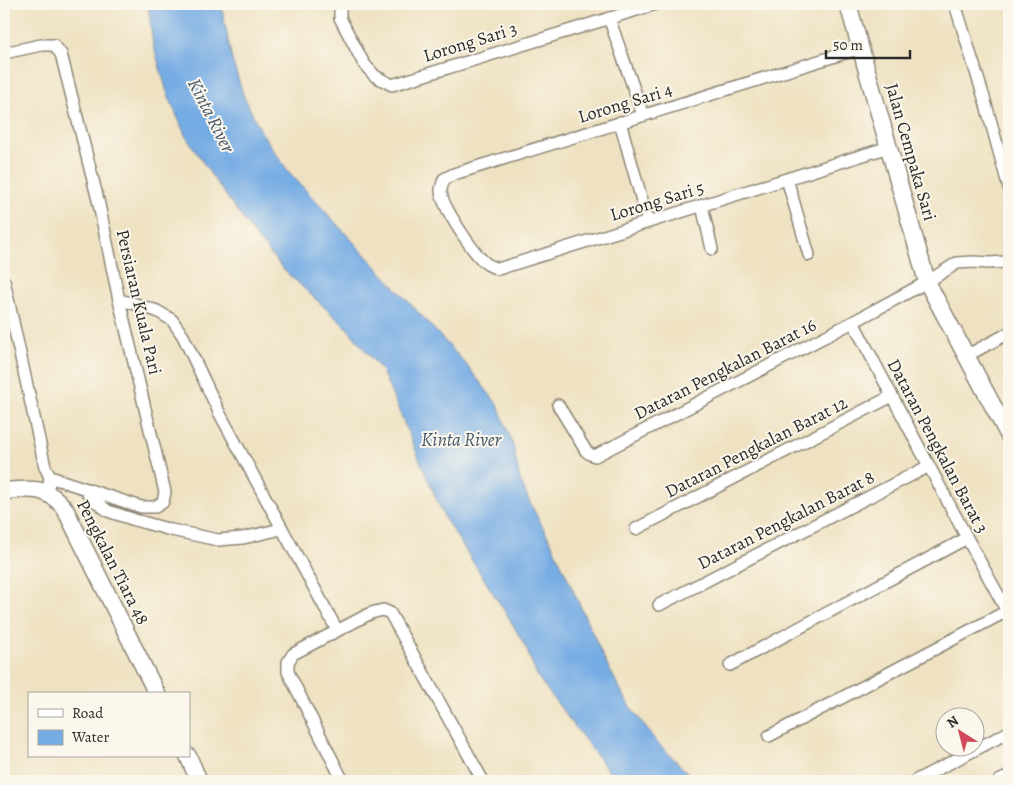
<svg xmlns="http://www.w3.org/2000/svg" width="1013" height="785" viewBox="0 0 1013 785" font-family="Alegreya,serif">
	<style>
		.water { fill: #76ace4; stroke: #506c88 }
		.lines { fill: none; stroke-linecap: round; stroke-linejoin: round }
		.street-casing { stroke: #8d8676; stroke-width: 14 }
		.secondary-casing { stroke: #8d8676; stroke-width: 19 }
		.street { stroke: #fff; stroke-width: 11 }
		.secondary { stroke: #fff; stroke-width: 16 }
		.labels { text-anchor: middle; stroke-width: 4; stroke-linejoin: round; paint-order: stroke }
		.street-label { font-size: 18px; fill: #2b2b2b; stroke: #fbf7ec }
		.water-label { font-size: 19px; font-style: italic; fill: #45586c; stroke: #fbf7ec }
	</style>
	<rect width="100%" height="100%" fill="#fbf7ec"/>
	<filter id="ink" filterUnits="userSpaceOnUse"><feTurbulence type="fractalNoise" baseFrequency=".02" numOctaves="2"/><feDisplacementMap in="SourceGraphic" scale="10" xChannelSelector="R" yChannelSelector="G"/><feConvolveMatrix kernelMatrix="1 2 1 2 8 2 1 2 1" color-interpolation-filters="sRGB"/></filter>
	<filter id="wash" filterUnits="userSpaceOnUse"><feTurbulence type="fractalNoise" baseFrequency=".0096" numOctaves="4" result="noise"/><feDisplacementMap in="SourceGraphic" scale="20" xChannelSelector="R" yChannelSelector="G"/><feGaussianBlur stdDeviation="1.12" result="paint"/><feColorMatrix in="noise" values="0 0 0 0 0 0 0 0 0 0 0 0 0 0 0 0 0 1.4 0 .05"/><feComposite in="paint" operator="in"/></filter>
	<g filter="url(#wash)">
		<rect width="100%" height="100%" fill="#efe2c2"/>
		<!-- water -->
		<path class="water" d="M148,4H221L232,60L244,97L262,133L288,171L465,363L498,405L513,445L520,480L531,505L553,546L606,663L629,705L655,740L696,781H616L569,719L537,676L526,648L509,618L444,517L382,371L347,328L284,270L253,233L212,176L185,135L167,92L153,44Z"/>
	</g>
	<g filter="url(#ink)">
		<g class="lines">
			<!-- street casing -->
			<g class="street-casing">
				<path id="street" d="M340,4V18L364,64L375,76L392,85L656,4
					M955,4L985,101L1009,188
					M609,18L643,115
					M861,48L454,174L444,179C443,183 441,187 441,191C441,205 475,256 487,264C490,266 494,267 498,269L889,147
					M4,53L41,45H54L61,54L98,200L119,300L165,492L163,502L155,507H141L50,477
					M620,122L648,222
					M787,179L809,255
					M702,206L712,249
					M4,281L45,467L50,477L49,484
					M119,300L132,303L157,311L172,320L183,336L220,414L337,630
					M853,322L967,538L1007,611
					M966,356L1009,333
					M558,405L586,451L590,454L595,456L853,322L927,282L957,263L973,262L989,263L1005,262L1009,260
					M88,490V494L90,497L108,511L135,520L171,530L218,540L243,538L281,529
					M636,529L892,396
					M659,605L929,466
					M730,665L967,538
					M769,736L1009,610
					M343,781L288,672V662L293,654L371,613L383,610L390,613L483,781
					M915,781L1009,732
					M999,781L1009,776"/>
			</g>
			<!-- secondary casing -->
			<g class="secondary-casing">
				<path id="secondary" d="M848,4L927,282L1009,436
					M4,491C30,489 47,485 65,509L157,694
					M188,756L199,781"/>
			</g>
			<!-- street -->
			<use href="#street" class="street"/>
			<!-- secondary -->
			<use href="#secondary" class="secondary"/>
		</g>
	</g>
	<g class="labels">
		<!-- street labels -->
		<g class="street-label">
			<text transform="translate(470 42) rotate(-17)" y="6">Lorong Sari 3</text>
			<text transform="translate(625 103) rotate(-17)" y="6">Lorong Sari 4</text>
			<text transform="translate(911 152) rotate(74)" y="6">Jalan Cempaka Sari</text>
			<text transform="translate(657 201) rotate(-17)" y="6">Lorong Sari 5</text>
			<text transform="translate(139 302) rotate(77)" y="6">Persiaran Kuala Pari</text>
			<text transform="translate(725 369) rotate(-27)" y="6">Dataran Pengkalan Barat 16</text>
			<text transform="translate(938 446) rotate(62)" y="6">Dataran Pengkalan Barat 3</text>
			<text transform="translate(756 447) rotate(-27)" y="6">Dataran Pengkalan Barat 12</text>
			<text transform="translate(786 520) rotate(-27)" y="6">Dataran Pengkalan Barat 8</text>
			<text transform="translate(113 562) rotate(63)" y="6">Pengkalan Tiara 48</text>
		</g>
		<!-- water labels -->
		<g class="water-label">
			<text transform="translate(212 115) rotate(63)" y="7">Kinta River</text>
			<text x="461" y="446">Kinta River</text>
		</g>
	</g>
	<!-- margin -->
	<rect width="1013" height="785" fill="none" stroke="#fbf7ec" stroke-width="20"/>
	<!-- legend -->
	<rect x="28" y="692" width="162" height="65" fill="#fbf7ec" stroke="#a8a59f"/>
	<rect x="38" y="709" width="25" height="8" fill="#ffffff" stroke="#a8a59f"/>
	<text x="72" y="718" font-size="15" fill="#2b2b2b">Road</text>
	<rect x="38" y="730" width="25" height="15" fill="#76ace4" stroke="#a8a59f"/>
	<text x="72" y="742" font-size="15" fill="#2b2b2b">Water</text>
	<!-- north arrow -->
	<g transform="translate(960 732) rotate(324)"><circle r="24" fill="#fbf7ec" stroke="#a8a59f"/>
	<path d="M0-4L9 19L0 12L-9 19Z" fill="#d1495b"/>
	<text y="-8" font-size="14" font-weight="bold" text-anchor="middle" fill="#2b2b2b">N</text>
	</g>
	<!-- scale -->
	<path d="M826 50v8h84v-8" fill="none" stroke="#2b2b2b" stroke-width="2.5"/>
	<text x="833" y="50" font-size="15" fill="#2b2b2b" stroke="#fbf7ec" stroke-width="4" paint-order="stroke">50 m</text>
</svg>
